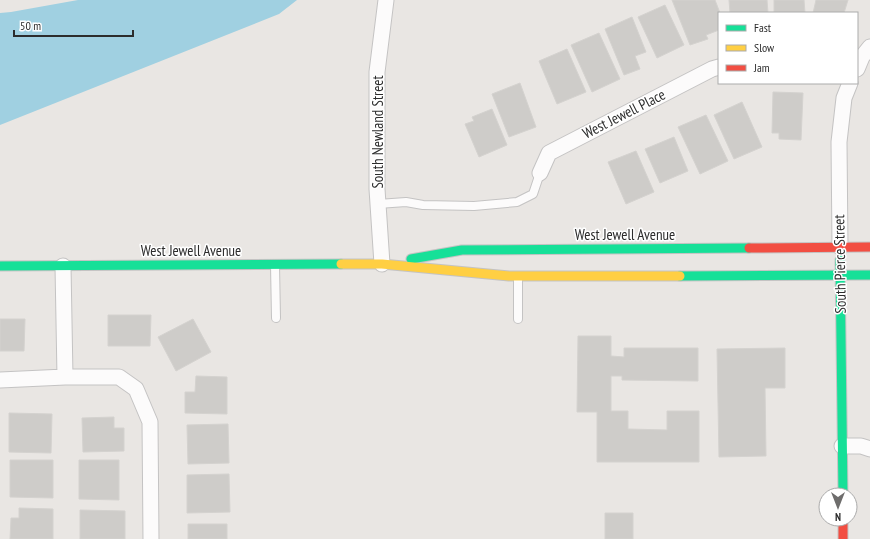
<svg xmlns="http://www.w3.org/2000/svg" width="870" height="539" viewBox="0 0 870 539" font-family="'PT Sans Narrow',sans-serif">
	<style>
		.water { fill: #a0d0e1 }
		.building { fill: #ceccc9; stroke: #d4d2cf }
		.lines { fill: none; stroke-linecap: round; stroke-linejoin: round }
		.lane-casing { stroke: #c4c3c3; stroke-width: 10 }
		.street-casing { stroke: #c4c3c3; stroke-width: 17 }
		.fast-casing { stroke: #c4c3c3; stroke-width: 11 }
		.slow-casing { stroke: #c4c3c3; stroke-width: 11 }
		.jam-casing { stroke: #c4c3c3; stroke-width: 11 }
		.lane { stroke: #fcfbfb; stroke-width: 8 }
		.street { stroke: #fcfbfb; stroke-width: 15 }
		.fast { stroke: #16e098; stroke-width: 9 }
		.slow { stroke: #ffcf43; stroke-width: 9 }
		.jam { stroke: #f24e42; stroke-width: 9 }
		.labels { text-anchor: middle; stroke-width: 3; stroke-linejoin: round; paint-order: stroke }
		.street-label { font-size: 15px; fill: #2c2c2c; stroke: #fff }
	</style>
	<rect width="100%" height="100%" fill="#e9e6e3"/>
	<!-- water -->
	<path class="water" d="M78,0H297L279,14L0,125V13L11,12Z"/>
	<!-- building -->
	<path class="building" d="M672,0H715L720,13H719V30L706,35L708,39L690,45Z
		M729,0H767L768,13H730Z
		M774,0H804L805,13L774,12Z
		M816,0H848L844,13H813Z
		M665,5L684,45L657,58L638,17Z
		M632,17L646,52L635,56L640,69L624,75L605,29Z
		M599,33L620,79L592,92L571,45Z
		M567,49L586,92L557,104L539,61Z
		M520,83L536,127L509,137L492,94Z
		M773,92L803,93L801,140L779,139V133H772Z
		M742,102L762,147L734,159L714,115Z
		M492,109L507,145L479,157L465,124L474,121L472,117Z
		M706,115L728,161L700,174L678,127Z
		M674,137L688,171L660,183L645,149Z
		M636,151L654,192L626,204L608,162Z
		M108,315H151L150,346H108Z
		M0,319H25L24,351H0Z
		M193,319L211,352L176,371L158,337Z
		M578,336H611V356L624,357V348H698V381L622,380V376H611V411H628V429L667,430V411H699V462H597V412H577Z
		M785,348V388H765L766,456L719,457L717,349Z
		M196,376L227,377V414L185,413V392H195Z
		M9,413L52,414L51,453L9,452Z
		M114,417V428H124V451L83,452L82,418Z
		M228,424L229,463L188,464L187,425Z
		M10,460H53V498L10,497Z
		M79,460H119V500L79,499Z
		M229,474L230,512L187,513V475Z
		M19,508L53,509V539H10L11,518H19Z
		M80,510L125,511V539H80Z
		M605,513H633V539H605Z
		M188,524H227V539H188Z"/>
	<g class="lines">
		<!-- lane casing -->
		<g class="lane-casing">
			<path id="lane" d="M378,204L406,202L423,205L474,206L517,202L533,194L540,173
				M275,265L276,318
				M518,277V319"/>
		</g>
		<!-- street casing -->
		<g class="street-casing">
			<path id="street" d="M857,69L862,57L870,47
				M540,173L549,153L712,69L719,67
				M840,247L839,142L844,98L850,83
				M382,264L377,189V72L386,0
				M63,266L65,377
				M0,380L65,377H119L136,389L150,422L151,539
				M842,446H861L870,449"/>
		</g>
		<!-- fast casing -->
		<g class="fast-casing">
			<path id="fast" d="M411,259L462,250L749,248
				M840,260L843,495
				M0,266L341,264
				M680,276L870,275"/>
		</g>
		<!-- slow casing -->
		<g class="slow-casing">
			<path id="slow" d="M341,264H382L509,276H680"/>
		</g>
		<!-- jam casing -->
		<g class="jam-casing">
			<path id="jam" d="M749,248L870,247
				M843,519V539"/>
		</g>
		<!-- lane -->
		<use href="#lane" class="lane"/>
		<!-- street -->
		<use href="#street" class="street"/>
		<!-- fast -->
		<use href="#fast" class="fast"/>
		<!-- slow -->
		<use href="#slow" class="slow"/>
		<!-- jam -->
		<use href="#jam" class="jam"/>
	</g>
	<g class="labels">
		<!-- street labels -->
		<g class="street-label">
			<text transform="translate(624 114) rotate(-27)" y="5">West Jewell Place</text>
			<text transform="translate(378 132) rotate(-90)" y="5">South Newland Street</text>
			<text x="625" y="240">West Jewell Avenue</text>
			<text x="191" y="256">West Jewell Avenue</text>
			<text transform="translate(840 264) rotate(-91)" y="5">South Pierce Street</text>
		</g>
	</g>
	<!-- legend -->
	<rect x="718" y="12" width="140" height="72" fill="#ffffff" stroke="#ababab"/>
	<rect x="726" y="25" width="20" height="6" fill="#16e098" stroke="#ababab"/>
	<text x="754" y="32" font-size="12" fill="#2c2c2c">Fast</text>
	<rect x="726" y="45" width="20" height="6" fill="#ffcf43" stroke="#ababab"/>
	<text x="754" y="52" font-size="12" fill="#2c2c2c">Slow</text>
	<rect x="726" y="65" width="20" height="6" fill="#f24e42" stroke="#ababab"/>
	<text x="754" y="72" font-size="12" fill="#2c2c2c">Jam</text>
	<!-- north arrow -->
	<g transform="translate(838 507) rotate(180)"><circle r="19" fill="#ffffff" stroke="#ababab"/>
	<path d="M0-3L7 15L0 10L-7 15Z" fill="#6e6d6c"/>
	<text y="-6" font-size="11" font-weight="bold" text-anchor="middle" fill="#2c2c2c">N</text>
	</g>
	<!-- scale -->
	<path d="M14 30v6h119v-6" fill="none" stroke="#2c2c2c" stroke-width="2"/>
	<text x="20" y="30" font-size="12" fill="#2c2c2c" stroke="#ffffff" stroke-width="3" paint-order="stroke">50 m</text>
</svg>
